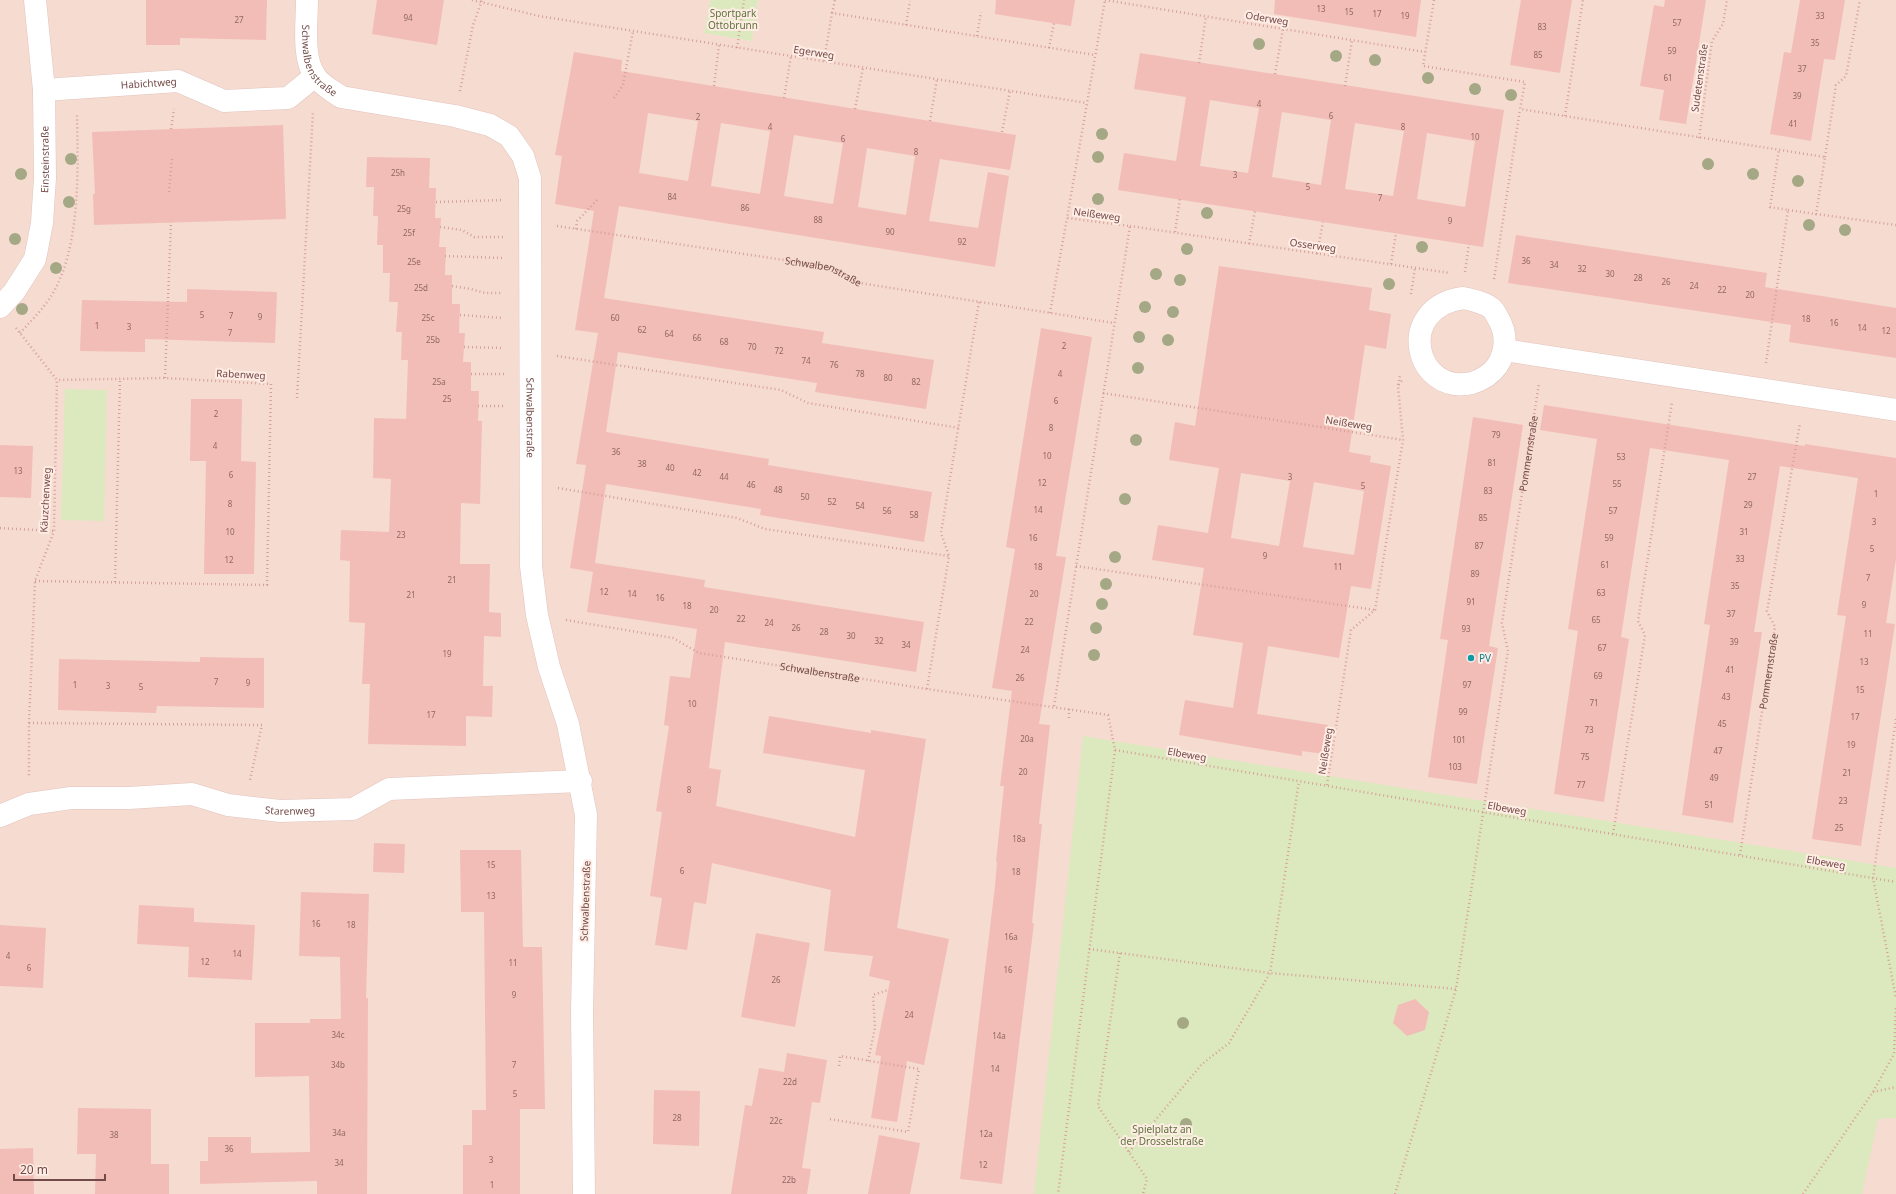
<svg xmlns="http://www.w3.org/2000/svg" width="1896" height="1194" viewBox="0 0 1896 1194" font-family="'Noto Sans',sans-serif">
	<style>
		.residential { fill: #f6dbd0 }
		.green { fill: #dce9be }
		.building { fill: #f2bdb6; fill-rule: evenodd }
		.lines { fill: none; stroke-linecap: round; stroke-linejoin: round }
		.street-casing { stroke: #e2c4be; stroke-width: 23 }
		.path { stroke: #d6a09a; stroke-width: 2.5; stroke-dasharray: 1 3; stroke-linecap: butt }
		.street { stroke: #fff; stroke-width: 22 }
		.tree { fill: #a4a885 }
		.culture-dot { fill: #0f9aa8; stroke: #ffede5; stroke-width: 1.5 }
		.labels { text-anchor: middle; stroke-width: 4; stroke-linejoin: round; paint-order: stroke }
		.number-label { font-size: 8px; fill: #926763 }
		.park-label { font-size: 10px; fill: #5c733c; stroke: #ffede5 }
		.street-label { font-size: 10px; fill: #724a47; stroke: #ffede5 }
		.culture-label { font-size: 10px; fill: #0d838f; stroke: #ffede5; text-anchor: start }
	</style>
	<rect width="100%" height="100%" fill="#fce8df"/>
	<!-- residential -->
	<path class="residential" d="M0,0H710L704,33L752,41L758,0H1896V1194H0Z"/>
	<!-- green -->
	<path class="green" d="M710,0H758L752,41L704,33Z
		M65,389L107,390L104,521L61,520Z
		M1083,736L1896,868V1118L1878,1119L1862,1194H1034Z"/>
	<!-- building -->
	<path class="building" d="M146,0H267L266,40L180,38V45H146Z
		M377,0H444L437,45L372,34Z
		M996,0H1075L1071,26L995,14Z
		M1275,0H1421L1416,37L1274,14Z
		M1521,0H1572L1560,73L1510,65Z
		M1665,0H1706L1686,124L1659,120L1664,90L1640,86L1654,5L1664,7Z
		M1800,0H1845L1835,60L1824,59L1811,141L1770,134L1784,52L1791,53Z
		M574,52L622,60L621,71L1016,135L1010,170L940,159L929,221L978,228L988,172L1009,176L995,267L619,206L604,298L824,332L822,343L934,360L926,409L815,392L817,383L618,352L606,432L769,459L768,465L932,492L924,542L760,515L761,509L606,484L595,563L705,580L704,587L924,622L916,672L725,642L709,768L721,770L716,806L855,837L865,770L763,753L769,716L871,733V730L926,739L897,928L949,939L924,1065L907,1061L897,1122L871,1118L881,1056L875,1055L890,981L869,976L873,956L824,951L831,890L712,863L706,904L694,902L687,950L655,945L662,898L650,896L662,812L656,811L669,726L664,725L670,676L690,678L697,629L587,612L593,572L570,568L586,465L576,464L598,333L575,330L594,211L555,204L562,156L555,155ZM648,113L698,121L688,181L639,173ZM721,123L770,131L760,194L711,186ZM794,135L843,143L833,204L784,196ZM867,148L915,156L906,215L858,207Z
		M1140,53L1504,110L1483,247L1118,190L1124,153L1176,161L1186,97L1134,89ZM1210,100L1259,108L1248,173L1200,166ZM1282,112L1331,120L1321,185L1272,177ZM1355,123L1404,131L1393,196L1345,189ZM1427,133L1475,141L1465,207L1417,199Z
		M283,125L286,219L94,225L93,194H95L92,132Z
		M367,157L430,158L429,188H436L435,218H441L439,247H446L445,275H452V304H460L459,333H465L463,362H471V391H479L478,421H482L480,504L461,503L460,564H490L489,612L501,613V637L484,636L483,686H493L492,717L466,716V746L368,744L370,684H362L365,623L349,622L350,561L340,560L341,530L389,532L391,479L373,478L374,418L406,419L408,360H401L402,332H396L398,302H389L390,273H383V245H377L378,216H373L374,187H366Z
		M1516,235L1767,273L1765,287L1896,308V358L1789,342L1791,325L1508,283Z
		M1219,266L1372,288L1369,310L1391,314L1386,349L1365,345L1349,452L1371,456L1370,462L1391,466L1371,589L1351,586L1339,658L1268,646L1257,714L1328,725L1324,754L1302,751V756L1179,735L1185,700L1233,708L1243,643L1193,635L1204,568L1152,560L1158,525L1208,533L1219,468L1169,460L1175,422L1195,426ZM1241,473L1290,481L1279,546L1231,538ZM1314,482L1364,491L1354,555L1303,547Z
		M187,289L277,292L275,343L145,339V352L80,351L82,300L187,302Z
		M1041,328L1092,337L1056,556L1066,557L1039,724L1050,725L1039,824H1042L1032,923H1034L1002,1184L960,1179L995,886L997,862L996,861L1004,786H1000L1012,691L992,688L1015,549L1006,547Z
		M191,399H242L241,461L256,462L254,574H204L206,461H190Z
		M1544,405L1805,446V444L1896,458V559L1886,623L1895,624L1861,846L1812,839L1846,616L1837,615L1858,478L1780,466L1754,632H1762L1733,823L1682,815L1710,625L1704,624L1729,460L1650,448L1621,637L1629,639L1604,802L1554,794L1578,631L1568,629L1597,439L1540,430Z
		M1473,417L1523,425L1489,646L1498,648L1477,784L1428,777L1448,640L1440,639Z
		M0,445L33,446L31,498L0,497Z
		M200,657L264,658V708L157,706L156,713L58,710L59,659L200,662Z
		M374,843L405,844L404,873L373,872Z
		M460,850H521L523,947H542L545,1109H520V1194H463V1145H472V1110H486L484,912H461Z
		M301,892L369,894L366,998H368L367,1194H317V1181L200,1184V1161H208V1137H251V1153L310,1152L309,1076L255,1077V1023H310V1019H341L340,957L299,956Z
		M139,905L194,908V922L255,925L252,980L188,977L189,947L137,944Z
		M0,925L46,928L43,988L0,986Z
		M756,933L810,943L795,1027L741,1017Z
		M1415,999L1429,1012L1425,1030L1407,1036L1393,1023L1398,1005Z
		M787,1053L827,1060L820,1103L812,1102L802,1168L811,1169L807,1194H731L745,1105L752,1106L759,1068L784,1072Z
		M654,1090L700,1091L699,1146L653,1144Z
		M78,1108L151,1109V1164H169V1194H95L96,1154H77Z
		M879,1135L920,1143L910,1194H868Z
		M33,1148L34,1194H0V1149Z"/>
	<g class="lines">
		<!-- street casing -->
		<g class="street-casing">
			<g id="street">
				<path id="s5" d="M307,0C307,22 302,58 315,76C321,85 333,91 341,97L455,116L490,125L509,136L523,156L530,178L531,566L537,615L549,667L568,724L586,815L582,1012L584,1194"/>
				<path id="s6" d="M44,90L178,81L224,101L288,98L315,76"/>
				<path d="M1463,298C1473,300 1483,302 1491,308C1494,310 1496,314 1498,318C1507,333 1507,351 1497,366C1491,374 1482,380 1472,383C1415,396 1394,308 1463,298Z"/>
				<path id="s7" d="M0,307L14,292L35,259L42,223L45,178L44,90L35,0"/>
				<path d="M1504,350L1896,410"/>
				<path id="s8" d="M0,816L29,804L71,798H129L192,794L228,805L280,811L353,809L389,789L581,781"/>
			</g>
		</g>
		<!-- path -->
		<g class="path">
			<path d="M472,0L539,16L1087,103"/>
			<path d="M1105,0L1425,52"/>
			<path d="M1434,0L1423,66L1525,82L1520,109L1825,157L1816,214L1896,225"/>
			<path d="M832,13L835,0"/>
			<path d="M906,25L910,1"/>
			<path d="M977,36L981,12"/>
			<path d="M737,48L744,0"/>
			<path d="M1049,48L1054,23"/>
			<path d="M824,61L832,13L1095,55"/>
			<path d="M1199,63L1206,16"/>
			<path d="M1275,74L1283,29"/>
			<path d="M714,86L719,45"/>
			<path d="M1345,86L1352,40"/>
			<path d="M460,91L473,25L482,0"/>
			<path d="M614,98L623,85L633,31"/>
			<path d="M784,98L791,56"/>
			<path d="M855,109L863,68"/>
			<path d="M1565,116L1583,0"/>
			<path d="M930,121L937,79"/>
			<path d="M171,129L174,109"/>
			<path d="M1002,132L1010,91"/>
			<path d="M1699,138L1712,41L1723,24L1727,0"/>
			<path d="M1825,157L1836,85L1846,76L1860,0"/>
			<path d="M169,192L172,158"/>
			<path d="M436,202L504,200"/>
			<path d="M1788,210L1816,214"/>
			<path id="s1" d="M557,226L831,267L860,283L1114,323"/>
			<path d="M1130,226L1450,273"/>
			<path d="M440,227L462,230L474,237H504"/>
			<path d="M576,229L577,221L597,200"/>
			<path d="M1175,232L1180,199"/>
			<path d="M1249,244L1255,211"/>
			<path d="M1317,254L1323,222"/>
			<path d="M445,256L503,258"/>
			<path d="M1391,264L1396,233"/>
			<path d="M1465,272L1469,244"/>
			<path d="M1494,279L1520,109"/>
			<path d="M452,286L471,289L485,293H503"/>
			<path d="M1411,294L1415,268"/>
			<path d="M1050,313L1067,218"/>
			<path d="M460,315L503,318"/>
			<path d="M16,328L57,380L54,531L35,581L29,723V777"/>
			<path d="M20,333C30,322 41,311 50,298C81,250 78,171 77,115"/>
			<path d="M464,347L503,348"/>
			<path d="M557,356L781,390L808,403L959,428"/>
			<path d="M1766,363L1788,210L1770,207L1779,149"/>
			<path d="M471,374H504"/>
			<path d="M165,378L171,222"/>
			<path d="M1398,385L1400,375"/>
			<path d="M1103,393L1403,440"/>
			<path d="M297,398L313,112"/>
			<path d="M478,406H504"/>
			<path d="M558,488L737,518L765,529L949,556"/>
			<path d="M0,528L54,531"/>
			<path d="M1076,566L1375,610"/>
			<path d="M35,581L267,585L271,384L165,378L57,380"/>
			<path d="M115,582L120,379"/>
			<path id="s2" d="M566,620L673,638L699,653L927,689L1108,715L1115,750L1058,1194"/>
			<path d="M927,689L949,556L941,533L979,302"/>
			<path d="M1054,706L1130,226L1067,218L1105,0"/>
			<path d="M1069,718V709"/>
			<path d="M1896,719L1873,878L1896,998"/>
			<path d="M29,723L262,725L250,780"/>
			<path d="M1115,750L1896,882"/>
			<path d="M1327,785L1351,630L1375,610L1403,440L1398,386L1403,379"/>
			<path d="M1613,834L1645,635L1638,621L1672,402"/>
			<path id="s3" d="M1740,855L1775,627L1767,611L1800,423"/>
			<path d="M1089,949L1270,973L1456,989"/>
			<path d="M1120,953L1098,1106L1147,1179L1143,1194"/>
			<path d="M868,1061L875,1028L873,995L888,990"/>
			<path d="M1873,1092L1896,1087"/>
			<path d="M830,1119L908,1132L919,1069L840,1056L839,1067"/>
			<path d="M1129,1152L1202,1064L1229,1043L1270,973L1299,781"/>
			<path id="s4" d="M1395,1194L1456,989L1508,651L1502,623L1539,383"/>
			<path d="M1803,1194L1873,1092L1894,1054L1896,1008"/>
		</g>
		<!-- street -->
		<use href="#street" class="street"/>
	</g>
	<!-- trees -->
	<g class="tree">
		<circle cx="1259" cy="44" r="6"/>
		<circle cx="1336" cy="56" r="6"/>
		<circle cx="1375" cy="60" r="6"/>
		<circle cx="1428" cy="78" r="6"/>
		<circle cx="1475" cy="89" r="6"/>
		<circle cx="1511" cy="95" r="6"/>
		<circle cx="1102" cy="134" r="6"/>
		<circle cx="1098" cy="157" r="6"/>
		<circle cx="71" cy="159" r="6"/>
		<circle cx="1708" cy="164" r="6"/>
		<circle cx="21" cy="174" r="6"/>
		<circle cx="1753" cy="174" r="6"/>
		<circle cx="1798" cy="181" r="6"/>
		<circle cx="1098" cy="199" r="6"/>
		<circle cx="69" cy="202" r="6"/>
		<circle cx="1207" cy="213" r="6"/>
		<circle cx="1809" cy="225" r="6"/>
		<circle cx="1845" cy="230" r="6"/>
		<circle cx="15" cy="239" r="6"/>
		<circle cx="1422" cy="247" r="6"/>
		<circle cx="1187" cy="249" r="6"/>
		<circle cx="56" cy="268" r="6"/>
		<circle cx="1156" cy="274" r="6"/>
		<circle cx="1180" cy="280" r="6"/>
		<circle cx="1389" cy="284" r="6"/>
		<circle cx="1145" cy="307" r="6"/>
		<circle cx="22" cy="309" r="6"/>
		<circle cx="1173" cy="312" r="6"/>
		<circle cx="1139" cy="337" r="6"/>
		<circle cx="1168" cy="340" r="6"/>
		<circle cx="1138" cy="368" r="6"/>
		<circle cx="1136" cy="440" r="6"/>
		<circle cx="1125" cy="499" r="6"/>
		<circle cx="1115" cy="557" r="6"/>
		<circle cx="1106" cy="584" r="6"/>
		<circle cx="1102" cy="604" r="6"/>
		<circle cx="1096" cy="628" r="6"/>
		<circle cx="1094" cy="655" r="6"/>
		<circle cx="1183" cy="1023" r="6"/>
		<circle cx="1186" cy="1124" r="6"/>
	</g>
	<!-- markers -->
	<circle class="culture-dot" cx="1471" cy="658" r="4"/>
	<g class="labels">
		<!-- number labels -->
		<g class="number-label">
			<text x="1321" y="12">13</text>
			<text x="1349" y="15">15</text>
			<text x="1377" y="17">17</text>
			<text x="1405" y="19">19</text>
			<text x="1820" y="19">33</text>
			<text x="408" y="21">94</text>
			<text x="239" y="23">27</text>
			<text x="1677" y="26">57</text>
			<text x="1542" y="30">83</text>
			<text x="1815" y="46">35</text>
			<text x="1672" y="54">59</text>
			<text x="1538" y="58">85</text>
			<text x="1802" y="72">37</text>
			<text x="1668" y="81">61</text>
			<text x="1797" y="99">39</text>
			<text x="1259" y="107">4</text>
			<text x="1331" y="119">6</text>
			<text x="698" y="120">2</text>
			<text x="1793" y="127">41</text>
			<text x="770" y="130">4</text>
			<text x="1403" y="130">8</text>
			<text x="1475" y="140">10</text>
			<text x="843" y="142">6</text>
			<text x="916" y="155">8</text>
			<text x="398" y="176">25h</text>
			<text x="1235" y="178">3</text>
			<text x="1308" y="190">5</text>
			<text x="672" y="200">84</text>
			<text x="1380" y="201">7</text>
			<text x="745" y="211">86</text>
			<text x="404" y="212">25g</text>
			<text x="818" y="223">88</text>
			<text x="1450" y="224">9</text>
			<text x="890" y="235">90</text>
			<text x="409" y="236">25f</text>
			<text x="962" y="245">92</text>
			<text x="1526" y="264">36</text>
			<text x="414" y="265">25e</text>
			<text x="1554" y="268">34</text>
			<text x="1582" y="272">32</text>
			<text x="1610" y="277">30</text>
			<text x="1638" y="281">28</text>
			<text x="1666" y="285">26</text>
			<text x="1694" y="289">24</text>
			<text x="421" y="291">25d</text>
			<text x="1722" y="293">22</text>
			<text x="1750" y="298">20</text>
			<text x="202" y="318">5</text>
			<text x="231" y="319">7</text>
			<text x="260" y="320">9</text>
			<text x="428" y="321">25c</text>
			<text x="615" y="321">60</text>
			<text x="1806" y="322">18</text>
			<text x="1834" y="326">16</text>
			<text x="97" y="329">1</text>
			<text x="129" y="330">3</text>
			<text x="1862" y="331">14</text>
			<text x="642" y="333">62</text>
			<text x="1886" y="334">12</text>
			<text x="230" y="336">7</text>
			<text x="669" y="337">64</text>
			<text x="697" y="341">66</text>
			<text x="433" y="343">25b</text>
			<text x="724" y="345">68</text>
			<text x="1064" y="349">2</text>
			<text x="752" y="350">70</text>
			<text x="779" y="354">72</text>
			<text x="806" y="364">74</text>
			<text x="834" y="368">76</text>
			<text x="860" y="377">78</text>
			<text x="1060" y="377">4</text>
			<text x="888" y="381">80</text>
			<text x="439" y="385">25a</text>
			<text x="916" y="385">82</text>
			<text x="447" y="402">25</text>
			<text x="1056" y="404">6</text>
			<text x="216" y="417">2</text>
			<text x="1051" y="431">8</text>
			<text x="1496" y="438">79</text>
			<text x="215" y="449">4</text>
			<text x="616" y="455">36</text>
			<text x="1047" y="459">10</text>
			<text x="1621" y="460">53</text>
			<text x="1492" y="466">81</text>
			<text x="642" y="467">38</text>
			<text x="670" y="471">40</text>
			<text x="18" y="474">13</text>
			<text x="697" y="476">42</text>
			<text x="231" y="478">6</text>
			<text x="724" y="480">44</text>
			<text x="1290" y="480">3</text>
			<text x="1752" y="480">27</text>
			<text x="1042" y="486">12</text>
			<text x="1617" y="487">55</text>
			<text x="751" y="488">46</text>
			<text x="1363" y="489">5</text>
			<text x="778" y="493">48</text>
			<text x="1488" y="494">83</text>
			<text x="1876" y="497">1</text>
			<text x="805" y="500">50</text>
			<text x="832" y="505">52</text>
			<text x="230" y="507">8</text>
			<text x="1748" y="508">29</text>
			<text x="860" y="509">54</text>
			<text x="1038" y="513">14</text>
			<text x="887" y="514">56</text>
			<text x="1613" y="514">57</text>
			<text x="914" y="518">58</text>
			<text x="1483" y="521">85</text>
			<text x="1874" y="525">3</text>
			<text x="230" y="535">10</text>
			<text x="1744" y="535">31</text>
			<text x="401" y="538">23</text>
			<text x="1033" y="541">16</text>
			<text x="1609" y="541">59</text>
			<text x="1479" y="549">87</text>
			<text x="1872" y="552">5</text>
			<text x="1265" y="559">9</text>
			<text x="1740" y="562">33</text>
			<text x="229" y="563">12</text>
			<text x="1605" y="568">61</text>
			<text x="1038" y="570">18</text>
			<text x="1338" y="570">11</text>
			<text x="1475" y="577">89</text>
			<text x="1868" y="581">7</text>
			<text x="452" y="583">21</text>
			<text x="1735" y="589">35</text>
			<text x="604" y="595">12</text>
			<text x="1601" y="596">63</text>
			<text x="632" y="597">14</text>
			<text x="1034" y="597">20</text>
			<text x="411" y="598">21</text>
			<text x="660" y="601">16</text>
			<text x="1471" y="605">91</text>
			<text x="1864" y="608">9</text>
			<text x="687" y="609">18</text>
			<text x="714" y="613">20</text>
			<text x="1731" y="617">37</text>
			<text x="741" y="622">22</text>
			<text x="1596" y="623">65</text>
			<text x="1029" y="625">22</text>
			<text x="769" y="626">24</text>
			<text x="796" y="631">26</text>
			<text x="1466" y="632">93</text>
			<text x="824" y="635">28</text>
			<text x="1868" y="637">11</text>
			<text x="851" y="639">30</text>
			<text x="879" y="644">32</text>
			<text x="1734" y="645">39</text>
			<text x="906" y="648">34</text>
			<text x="1602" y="651">67</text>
			<text x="1025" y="653">24</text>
			<text x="447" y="657">19</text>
			<text x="1864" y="665">13</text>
			<text x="1730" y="673">41</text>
			<text x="1598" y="679">69</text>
			<text x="1020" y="681">26</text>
			<text x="216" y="685">7</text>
			<text x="248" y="686">9</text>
			<text x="75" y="688">1</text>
			<text x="1467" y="688">97</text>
			<text x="108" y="689">3</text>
			<text x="141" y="690">5</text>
			<text x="1860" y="693">15</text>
			<text x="1726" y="700">43</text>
			<text x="1594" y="706">71</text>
			<text x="692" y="707">10</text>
			<text x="1463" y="715">99</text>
			<text x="431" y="718">17</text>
			<text x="1855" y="720">17</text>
			<text x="1722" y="727">45</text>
			<text x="1589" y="733">73</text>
			<text x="1027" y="742">20a</text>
			<text x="1459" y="743">101</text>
			<text x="1851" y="748">19</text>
			<text x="1718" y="754">47</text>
			<text x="1585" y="760">75</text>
			<text x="1455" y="770">103</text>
			<text x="1023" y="775">20</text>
			<text x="1847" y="776">21</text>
			<text x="1714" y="781">49</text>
			<text x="1581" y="788">77</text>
			<text x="689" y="793">8</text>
			<text x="1843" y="804">23</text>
			<text x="1709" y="808">51</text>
			<text x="1839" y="831">25</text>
			<text x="1019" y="842">18a</text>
			<text x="491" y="868">15</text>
			<text x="682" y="874">6</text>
			<text x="1016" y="875">18</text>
			<text x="491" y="899">13</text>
			<text x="316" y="927">16</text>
			<text x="351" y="928">18</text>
			<text x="1011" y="940">16a</text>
			<text x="237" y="957">14</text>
			<text x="8" y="959">4</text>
			<text x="205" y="965">12</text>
			<text x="513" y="966">11</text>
			<text x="29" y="971">6</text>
			<text x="1008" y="973">16</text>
			<text x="776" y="983">26</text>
			<text x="514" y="998">9</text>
			<text x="909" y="1018">24</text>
			<text x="338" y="1038">34c</text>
			<text x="999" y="1039">14a</text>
			<text x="338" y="1068">34b</text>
			<text x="514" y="1068">7</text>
			<text x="995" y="1072">14</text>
			<text x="790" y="1085">22d</text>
			<text x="515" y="1097">5</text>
			<text x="677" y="1121">28</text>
			<text x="776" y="1124">22c</text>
			<text x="339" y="1136">34a</text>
			<text x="986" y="1137">12a</text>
			<text x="114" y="1138">38</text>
			<text x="229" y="1152">36</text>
			<text x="491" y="1163">3</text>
			<text x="339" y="1166">34</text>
			<text x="983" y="1168">12</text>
			<text x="789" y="1183">22b</text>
			<text x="492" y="1188">1</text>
		</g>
		<!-- park labels -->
		<g class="park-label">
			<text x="733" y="17">Sportpark<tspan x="733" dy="12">Ottobrunn</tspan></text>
			<text x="1162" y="1133">Spielplatz an<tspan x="1162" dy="12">der Drosselstraße</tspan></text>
		</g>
		<!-- street labels -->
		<g class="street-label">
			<text transform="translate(1267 18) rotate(9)" y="4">Oderweg</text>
			<text transform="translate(814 52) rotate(9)" y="4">Egerweg</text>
			<text dy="4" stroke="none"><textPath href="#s5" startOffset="65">Schwalbenstraße</textPath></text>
			<text transform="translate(1699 78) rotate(-82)" y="4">Sudetenstraße</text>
			<text dy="4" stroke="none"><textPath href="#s6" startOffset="105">Habichtweg</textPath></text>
			<text dy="4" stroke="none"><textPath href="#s7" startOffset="160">Einsteinstraße</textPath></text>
			<text transform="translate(1097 214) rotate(8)" y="4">Neißeweg</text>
			<text transform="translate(1313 245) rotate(8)" y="4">Osserweg</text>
			<text dy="4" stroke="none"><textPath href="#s1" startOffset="271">Schwalbenstraße</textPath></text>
			<text transform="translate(241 374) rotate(3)" y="4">Rabenweg</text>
			<text dy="4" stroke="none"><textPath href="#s5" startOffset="572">Schwalbenstraße</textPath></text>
			<text transform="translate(1349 423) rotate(9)" y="4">Neißeweg</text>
			<text dy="4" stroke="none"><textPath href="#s4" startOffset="756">Pommernstraße</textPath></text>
			<text transform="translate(45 500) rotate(-87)" y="4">Käuzchenweg</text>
			<text dy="4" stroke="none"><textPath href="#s2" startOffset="261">Schwalbenstraße</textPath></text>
			<text dy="4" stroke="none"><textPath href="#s3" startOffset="186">Pommernstraße</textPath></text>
			<text transform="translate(1325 751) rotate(-81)" y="4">Neißeweg</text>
			<text transform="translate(1187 754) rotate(10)" y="4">Elbeweg</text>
			<text transform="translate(1507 808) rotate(10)" y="4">Elbeweg</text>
			<text dy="4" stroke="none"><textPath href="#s8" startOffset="295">Starenweg</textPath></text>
			<text transform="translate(1826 862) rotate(10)" y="4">Elbeweg</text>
			<text transform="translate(585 901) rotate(-88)" y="4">Schwalbenstraße</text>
		</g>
		<!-- culture labels -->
		<g class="culture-label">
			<text x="1479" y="662">PV</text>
		</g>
	</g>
	<!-- scale -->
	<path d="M14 1174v6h91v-6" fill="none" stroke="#724a47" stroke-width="2"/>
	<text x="20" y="1174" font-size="12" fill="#724a47" stroke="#ffede5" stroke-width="3" paint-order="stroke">20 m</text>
</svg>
